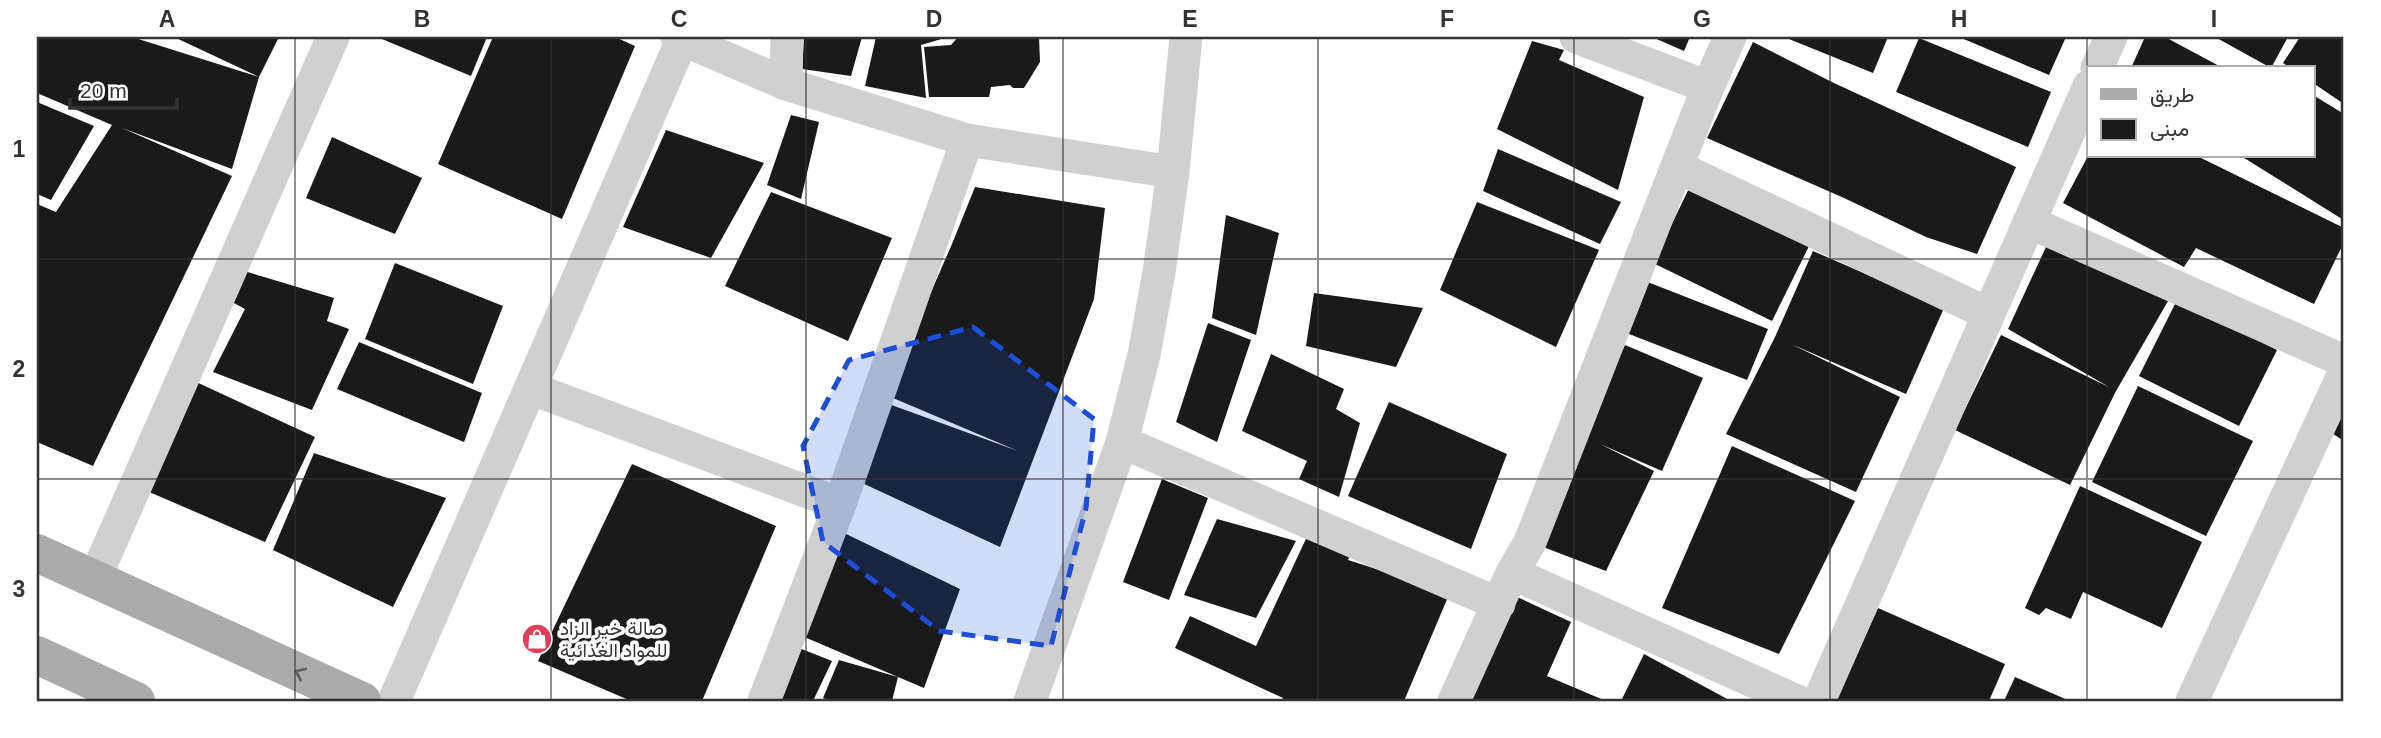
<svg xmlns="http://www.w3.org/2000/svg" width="2381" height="738" viewBox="0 0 2381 738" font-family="Arial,Vazirmatn,sans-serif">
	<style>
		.building { fill: #1a1a1a }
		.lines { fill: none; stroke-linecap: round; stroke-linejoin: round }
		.street { stroke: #d0d0d0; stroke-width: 33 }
		.primary { stroke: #ababab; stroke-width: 38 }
		.oneway { stroke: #636363 }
		.marked { fill: #1d4ed8; fill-opacity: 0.2; stroke: #1d4ed8; stroke-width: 5; stroke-dasharray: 14 9; stroke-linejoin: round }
		.grid { fill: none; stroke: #333; stroke-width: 2; stroke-opacity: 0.55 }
		.labels { text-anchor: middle; stroke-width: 7; stroke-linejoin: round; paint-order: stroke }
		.poi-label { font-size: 19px; fill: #333; stroke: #fff; text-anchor: start }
		.neatline { fill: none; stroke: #333; stroke-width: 2.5 }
		.grid-label { font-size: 23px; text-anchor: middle; font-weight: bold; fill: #333 }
	</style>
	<rect width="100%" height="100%" fill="#fff"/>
	<!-- building -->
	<path class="building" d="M37,37H132L259,77L174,37H279L259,77L232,169L122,128L232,176L93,466L37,442V204L56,212L112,125L37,93Z
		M377,37H487L471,76Z
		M493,37H615L635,46L562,219L438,164Z
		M804,37H862L851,76L802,69Z
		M876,37H948L921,45L926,98L865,86Z
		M958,37H1039L1040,62L1024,88H1013L1010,85L991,87L989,97H929L924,47L951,45Z
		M1652,37H1690L1684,51Z
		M1784,37H1888L1873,73Z
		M1959,37H2066L2049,75Z
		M2145,37H2165L2223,68H2131Z
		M2215,37H2288L2271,68Z
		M2300,37H2344V104L2313,83V68H2290L2283,63Z
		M1919,38L2051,92L2028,147L1896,92Z
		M1532,41L1564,50L1559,60L1644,97L1618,190L1497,129Z
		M1753,42L1834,83L2016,167L1977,254L1926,237L1844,198L1707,138Z
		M2313,95L2344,114V215L2342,219L2241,156H2313Z
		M37,102L94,126L51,200L37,194Z
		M791,115L819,122L801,199L767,185Z
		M666,130L764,163L711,258L623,227Z
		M332,137L422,178L395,234L306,198Z
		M1498,149L1621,202L1600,244L1483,191Z
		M2088,156H2197L2344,228V242L2314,304L2196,248L2184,267L2063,203Z
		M1694,178L1814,236L1772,321L1653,263Z
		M975,187L1105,208L1094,299L1000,547L860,482L886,403L1018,451L886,395L952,244Z
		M771,192L892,238L848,341L725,286Z
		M1477,202L1599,250L1556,347L1440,290Z
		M1226,215L1279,233L1256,335L1212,318Z
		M2052,234L2175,289L2116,391L2070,485L1955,430L2001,335L2109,387L2008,329Z
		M1813,251L1944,308L1906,394L1791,344L1900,397L1856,492L1726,434L1775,337Z
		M395,263L503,306L473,384L365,339Z
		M244,271L334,298L327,321L349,329L312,410L213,372L245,309L232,302Z
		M1645,281L1768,329L1747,380L1624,332Z
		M1314,293L1423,308L1396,367L1306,346Z
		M2177,300L2277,350L2239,426L2139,376Z
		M1208,323L1251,340L1217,442L1176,422Z
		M359,342L482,393L464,442L337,389Z
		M1625,345L1703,378L1662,471L1600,444L1654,471L1606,571L1530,542Z
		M1271,354L1344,389L1336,409L1360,423L1339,497L1299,479L1307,461L1242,431Z
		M192,380L315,437L265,542L147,491Z
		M2138,386L2253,441L2206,536L2092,482Z
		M2344,400V441L2327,430Z
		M1389,402L1507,454L1471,549L1348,496Z
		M1732,446L1855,501L1779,654L1662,608Z
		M314,453L446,498L393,607L273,550Z
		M632,464L776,526L702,701H631L538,661Z
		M1162,479L1208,498L1169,600L1123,582Z
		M2080,486L2202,542L2162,628L2083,592L2071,619L2046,608L2039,615L2025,608Z
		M1217,519L1296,541L1256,618L1184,595Z
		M1311,528L1353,548L1348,560L1395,575L1448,597L1404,701H1282L1283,698L1175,648L1190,616L1256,646Z
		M842,532L960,589L924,688L898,677L892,701H831L823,698L839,660L898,677L802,636Z
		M1515,596L1571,622L1547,676L1606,701H1471Z
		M1878,608L2005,664L1989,701H1836Z
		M794,646L832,661L813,701H773Z
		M1644,654L1731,701H1621Z
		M2015,677L2070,701H2004Z"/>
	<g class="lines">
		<!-- street -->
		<path class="street" d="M677,37L786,84L967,140L1173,172
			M1576,37L1708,87
			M2097,68L2111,37
			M786,84L787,37
			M1677,167L1989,314
			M2029,222L2344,361
			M530,388L840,504
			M1122,442L1499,604
			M1512,573L1797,701
			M95,578L333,37
			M394,701L682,40
			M764,701L840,504L967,140
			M1030,701L1122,442L1144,355L1159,272L1173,172L1186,37
			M1454,701L1512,573L1530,542L1708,87L1730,37
			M1819,701L2089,86
			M2192,701L2344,373"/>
		<!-- primary -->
		<path class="primary" d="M37,553L362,701
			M37,655L136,701"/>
	</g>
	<!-- one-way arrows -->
	<defs><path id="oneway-chevron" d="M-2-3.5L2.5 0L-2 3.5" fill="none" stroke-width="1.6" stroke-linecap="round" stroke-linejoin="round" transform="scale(1.75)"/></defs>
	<use class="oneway" href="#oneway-chevron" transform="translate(300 673) rotate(-155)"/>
	<!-- marked area -->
	<path class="marked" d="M973,327L1094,419L1086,508L1051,646L939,631L823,542L803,446L849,360Z"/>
	<!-- grid -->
	<path class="grid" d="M295,37V701M551,37V701M806,37V701M1063,37V701M1318,37V701M1574,37V701M1830,37V701M2087,37V701M37,259H2344M37,479H2344"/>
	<!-- icons -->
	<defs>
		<g id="shop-disc" transform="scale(1.575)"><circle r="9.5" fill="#df3f59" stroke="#fff"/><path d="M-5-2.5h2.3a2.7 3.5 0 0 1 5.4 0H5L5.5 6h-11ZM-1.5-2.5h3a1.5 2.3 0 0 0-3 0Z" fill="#fff"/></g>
	</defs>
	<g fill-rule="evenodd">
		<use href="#shop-disc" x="537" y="639"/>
	</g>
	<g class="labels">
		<!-- poi labels -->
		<g class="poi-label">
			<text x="560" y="635">صالة خير الزاد<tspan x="560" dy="22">للمواد الغذائية</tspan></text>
		</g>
	</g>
	<!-- border -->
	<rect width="2381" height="738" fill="none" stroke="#ffffff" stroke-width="77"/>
	<!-- legend -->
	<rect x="2087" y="66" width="228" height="91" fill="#ffffff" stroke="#adadad" stroke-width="2"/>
	<rect x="2101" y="89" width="35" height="10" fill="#ababab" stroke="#adadad" stroke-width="2"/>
	<text x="2150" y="102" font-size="21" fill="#333333">طريق</text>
	<rect x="2101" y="119" width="35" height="21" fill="#1a1a1a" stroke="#adadad" stroke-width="2"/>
	<text x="2150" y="136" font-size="21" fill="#333333">مبنى</text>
	<!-- scale -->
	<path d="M70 98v10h107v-10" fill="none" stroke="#333333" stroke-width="3.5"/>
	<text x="80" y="98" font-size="21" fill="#333333" stroke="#ffffff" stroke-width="5" paint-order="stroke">20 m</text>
	<rect x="38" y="38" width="2304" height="662" class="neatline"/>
	<g class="grid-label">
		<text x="167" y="27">A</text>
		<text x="422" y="27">B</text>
		<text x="679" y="27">C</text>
		<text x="934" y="27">D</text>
		<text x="1190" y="27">E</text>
		<text x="1447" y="27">F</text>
		<text x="1702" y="27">G</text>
		<text x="1959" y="27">H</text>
		<text x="2214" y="27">I</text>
		<text x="19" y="157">1</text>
		<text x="19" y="377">2</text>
		<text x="19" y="597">3</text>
	</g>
</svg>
